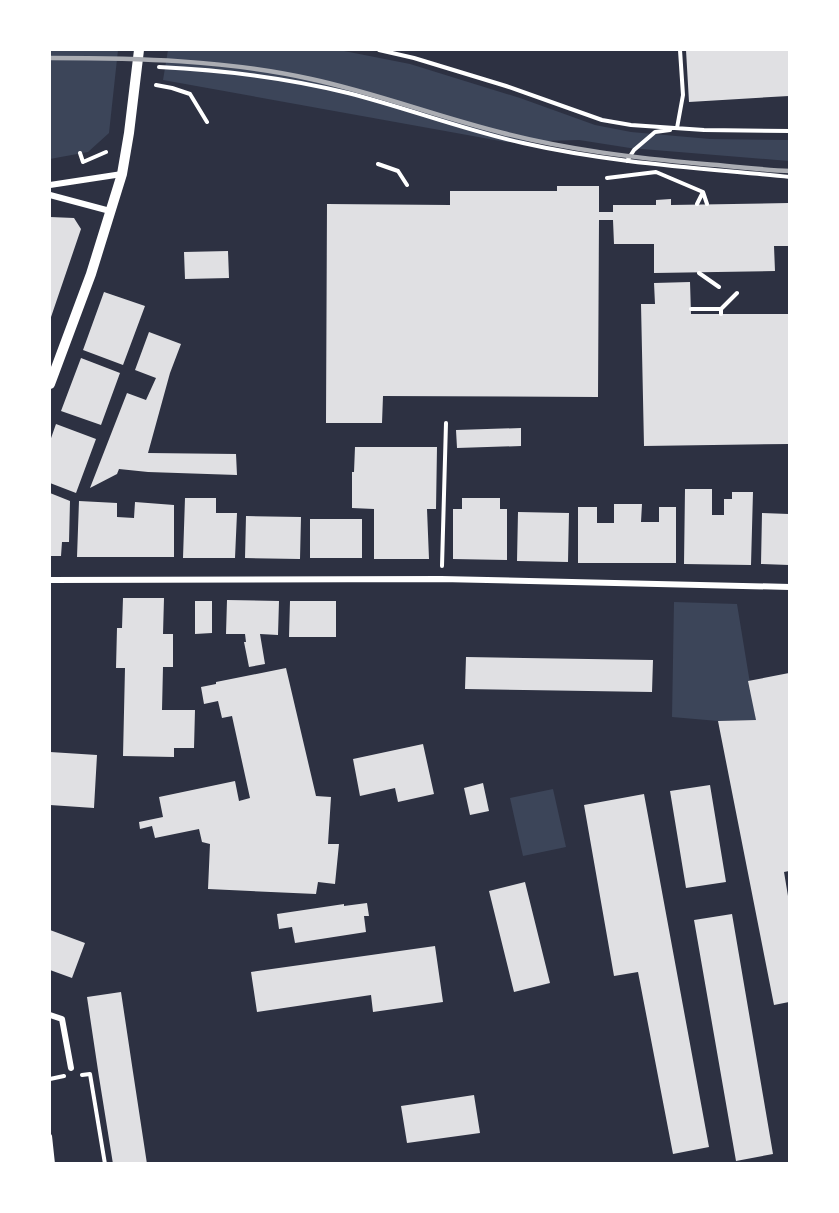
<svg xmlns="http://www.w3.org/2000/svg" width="839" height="1213" viewBox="0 0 839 1213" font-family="'Golos Text',sans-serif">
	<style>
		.green { fill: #3c4559 }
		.building { fill: #e0e0e3 }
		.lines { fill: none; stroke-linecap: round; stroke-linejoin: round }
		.path { stroke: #fff; stroke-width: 4 }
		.minor { stroke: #fff; stroke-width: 6 }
		.tertiary { stroke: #fff; stroke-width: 10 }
		.rail { stroke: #abadb3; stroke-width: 4.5 }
	</style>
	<rect width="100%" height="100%" fill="#2d3142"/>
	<!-- green -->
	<path class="green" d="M50,50H118L109,133L88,152L50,159Z
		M168,50H339L410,64L520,98L595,125L631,132L710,139L789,140V161L630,148L579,140L506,142L163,80Z
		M674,602L737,604L756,720L718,721L672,717Z
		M553,789L566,847L523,856L510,798Z"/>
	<!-- building -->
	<path class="building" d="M686,50H789V96L689,102Z
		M557,186H599V212H613V205H656V200L671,199V205L789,203V246H774L775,271L654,273V244H614L613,220H599L598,397L383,396L382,423H326L327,204L450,205V191H557Z
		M50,217L74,218L81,229L50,320Z
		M228,251L229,278L185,279L184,252Z
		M690,282L691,314H789V444L644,446L641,304H655L654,283Z
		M104,292L145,306L123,365L83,350Z
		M149,332L181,344L170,373L148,453L236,454L237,475L148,472L119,469L117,474L90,488L127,393L146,400L156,378L135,370Z
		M81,358L120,373L101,425L61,411Z
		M56,424L96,439L76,493L50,483V441Z
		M521,428V446L457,448L456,430Z
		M355,447H437L436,509H427L429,559H374V509L352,508V472H354Z
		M685,489H712V515H724V499H732V492H753L751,565L684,564Z
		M50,493L70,501L69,542H62L61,556H50Z
		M185,498H216V513H237L235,558H183Z
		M462,498H500V509H507V560L453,559V509H462Z
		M79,501L117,503V517L134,518L135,502L174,505V557H77Z
		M614,504H642L641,522H659V507H676V563H578V507H597V523H614Z
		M518,512L569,513L568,562L517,561Z
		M762,513L789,514V565L761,564Z
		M246,516L301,517L300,559L245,558Z
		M310,519H362V558H310Z
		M123,598H164L163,634H173V667H163L162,710H195L194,748H174V757L123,756L125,668H116L117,628H122Z
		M227,600L279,601L278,635L260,634L265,664L249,667L244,642H246L245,634H226Z
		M195,601H212V633L195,634Z
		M290,601H336V637H289Z
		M466,657L653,660L652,692L465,689Z
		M286,668L316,796L331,797L328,844H339L335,884L318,882L316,894L208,889L210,844L202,842L199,829L155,838L152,826L140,829L139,822L163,817L159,797L235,781L239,801L250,798L232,716L222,718L218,701L204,704L201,687L216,684V682Z
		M789,673V871L784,872L789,902V1002L774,1005L718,721L756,720L748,681Z
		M423,744L434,794L398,802L395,788L360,796L353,759Z
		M50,752L97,755L94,808L50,805Z
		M483,783L489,811L470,815L464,788Z
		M710,785L726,882L686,888L670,791Z
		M644,794L709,1147L673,1154L638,972L614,976L584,805Z
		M525,882L550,983L514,992L489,891Z
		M367,903L369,916H364L366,932L295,943L292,927L279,929L277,914L344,904V906Z
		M732,914L773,1154L736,1161L694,920Z
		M50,930L85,943L72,978L50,970Z
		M435,946L443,1002L373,1012L371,995L257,1012L251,972Z
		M121,992L133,1072L147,1164H113L99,1077L87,997Z
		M474,1095L480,1133L407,1143L401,1106Z"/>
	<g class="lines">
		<!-- path -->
		<path class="path" d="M379,50L414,58L506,86L602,120L631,125L704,130L790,131
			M159,67C222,70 287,78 348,93C407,108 464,130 523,143C611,163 700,168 790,177
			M156,85L172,88L190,94L207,122
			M677,128L683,95L680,50
			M80,153L83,162L106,152
			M627,161L634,150L655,132L670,130
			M378,164L398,171L407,185
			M607,178L656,172L703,192
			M697,204L703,192L707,204
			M699,273L719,287
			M691,309H721
			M721,314V309L737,293
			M442,566L446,423
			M82,1075L90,1074L105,1164
			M50,1079L64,1076
			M50,1136L53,1164"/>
		<!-- minor -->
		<path class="minor" d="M50,185L122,174
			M50,195L110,211
			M50,580L441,579L790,587
			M50,1015L62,1019L71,1068"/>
		<!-- tertiary -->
		<path class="tertiary" d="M50,384L91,274L122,174L129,133L139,50"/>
		<!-- rail -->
		<path class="rail" d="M50,58C136,58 226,60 311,79C376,93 438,117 503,133C569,150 636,158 704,164C732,166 761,170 790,171"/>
	</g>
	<!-- border -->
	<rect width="839" height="1213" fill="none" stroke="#ffffff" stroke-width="102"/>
</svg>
